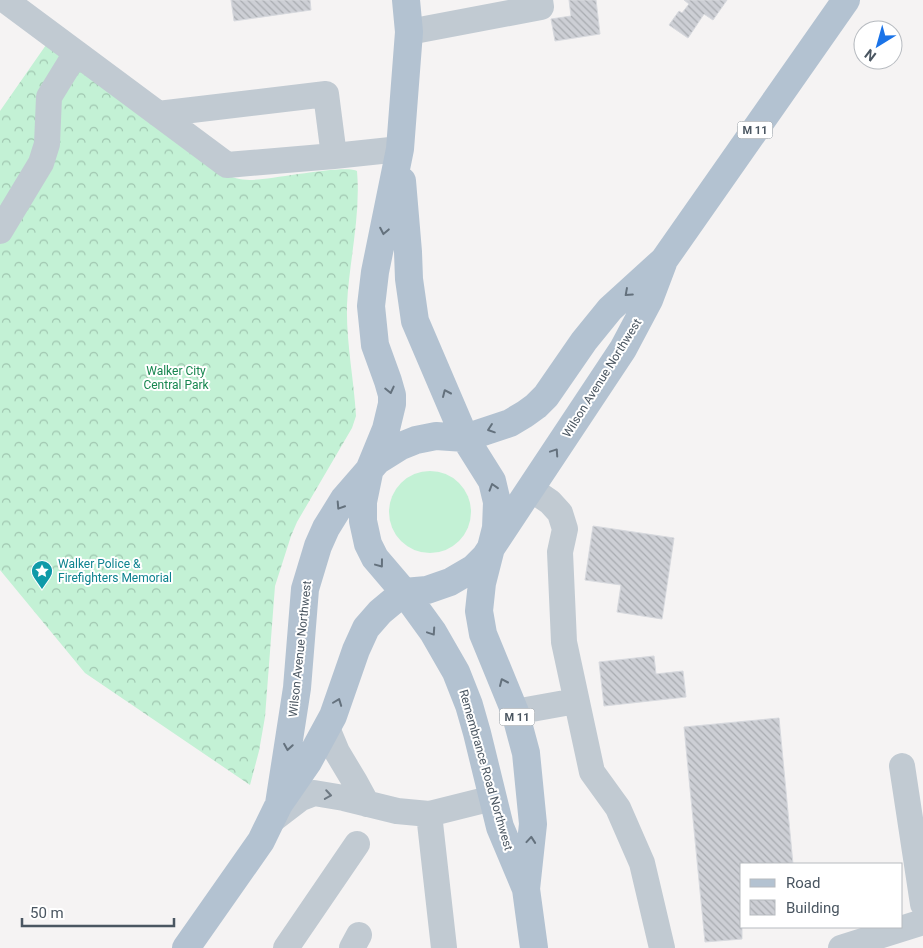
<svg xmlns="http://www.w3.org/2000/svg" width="923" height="948" viewBox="0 0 923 948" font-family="Roboto,sans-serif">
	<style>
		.green { fill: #c3f1d5 }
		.forest { fill: url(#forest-crowns) }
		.building { fill: url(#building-back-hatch); stroke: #d7d9de }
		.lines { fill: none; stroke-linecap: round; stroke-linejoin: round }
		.minor { stroke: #c1cad2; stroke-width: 26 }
		.major { stroke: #b3c2d1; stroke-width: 28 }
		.oneway { stroke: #64717d }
		.oneway2 { stroke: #6e7983 }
		.labels { text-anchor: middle; stroke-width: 4; stroke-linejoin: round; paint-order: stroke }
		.shield { fill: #fff; stroke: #808990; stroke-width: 1 }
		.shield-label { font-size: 11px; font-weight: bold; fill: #4a5661 }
		.park-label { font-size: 12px; fill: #17864f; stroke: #fff }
		.street-label { font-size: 12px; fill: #4a5661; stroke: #fff }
		.culture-label { font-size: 12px; fill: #0d838f; stroke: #fff; text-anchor: start }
	</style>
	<defs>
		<pattern id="forest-crowns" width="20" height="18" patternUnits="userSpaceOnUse" patternTransform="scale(1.25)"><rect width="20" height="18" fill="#c3f1d5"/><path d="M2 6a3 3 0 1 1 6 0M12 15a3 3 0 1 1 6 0" fill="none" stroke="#a0c6b0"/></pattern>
		<pattern id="building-back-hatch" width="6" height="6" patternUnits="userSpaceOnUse" patternTransform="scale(1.25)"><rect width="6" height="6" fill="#cdcfd5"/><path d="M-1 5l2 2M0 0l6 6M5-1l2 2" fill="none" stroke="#a8abb0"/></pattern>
	</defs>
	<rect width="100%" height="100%" fill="#f5f3f3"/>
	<!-- green -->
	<path class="green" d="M389 512a41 41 0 1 1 82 0a41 41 0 1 1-82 0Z"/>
	<!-- forest -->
	<path class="forest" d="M46,45L223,174C232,177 240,180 250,180C269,180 346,164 357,171C361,216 349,261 347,305C346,342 354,380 356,416L352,428L297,522L291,536L275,586L265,717L259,751L250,785L85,673L0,570V111Z"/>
	<!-- building -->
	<path class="building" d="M231,0H310L311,10L234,21Z
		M569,0H596L600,34L555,41L551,19L571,16Z
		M684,0H727L713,20L704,14L688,38L669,25L679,11L682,13L689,4Z
		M593,526L674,538L662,619L617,612L621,585L585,580Z
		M654,656L656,674L683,671L686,697L604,706L599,662Z
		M779,718L793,864H742V939L705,942L684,727Z"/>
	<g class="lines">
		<!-- minor -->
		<path class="minor" d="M5,0L227,165L334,156L400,149
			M409,32L541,7L540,0
			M158,114L326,94L334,156
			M0,231L41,163L47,144L49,97L76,53
			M531,489L550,502L560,513L565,529L560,552L564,642L592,772L618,808L642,863L662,948
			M515,712L576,701
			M327,728L337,752L355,782L367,804
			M902,766L923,904
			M271,821L301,798L314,793L344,798L397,811L429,814
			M286,948L357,844
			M352,948L359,935
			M444,948L429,814L493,798
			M841,948L923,922"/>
		<!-- major -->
		<path class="major" d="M406,0L409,32L400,149L375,272L371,306L375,345L388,381L392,395V404L386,429L370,468L363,502V521L368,544L375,558L404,592L433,632L456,672L469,705L477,733L500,827L526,889
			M402,181L408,252L409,279L415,321L465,438L492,481L497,502L496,528L482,583L479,611L483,634L515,712L526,753L533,824L526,889L534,948
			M279,804L297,688L305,589L318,546L326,528L344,499L377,461L401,446L416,440L436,436L465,438L510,423L525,414L536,406L546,396L584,341L610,309L664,260L846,0
			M186,948L261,841L279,804L308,762L333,716L356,650L366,628L380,612L404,592L427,590L450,582L474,568L485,557L623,349L649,300L663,263"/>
	</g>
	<!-- one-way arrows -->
	<defs><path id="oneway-chevron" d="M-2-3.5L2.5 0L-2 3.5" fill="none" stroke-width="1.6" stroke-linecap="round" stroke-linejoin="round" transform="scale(1.25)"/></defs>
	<g class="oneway">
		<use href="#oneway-chevron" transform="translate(384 231) rotate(101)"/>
		<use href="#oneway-chevron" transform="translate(628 293) rotate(138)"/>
		<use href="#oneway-chevron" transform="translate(390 390) rotate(77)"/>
		<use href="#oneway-chevron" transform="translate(446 393) rotate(-114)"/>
		<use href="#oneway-chevron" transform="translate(491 429) rotate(161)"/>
		<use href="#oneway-chevron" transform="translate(555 452) rotate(-56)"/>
		<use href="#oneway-chevron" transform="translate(493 487) rotate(-107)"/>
		<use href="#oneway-chevron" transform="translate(340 506) rotate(123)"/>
		<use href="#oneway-chevron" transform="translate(380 564) rotate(53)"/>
		<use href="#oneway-chevron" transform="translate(432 632) rotate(56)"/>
		<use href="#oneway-chevron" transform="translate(503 682) rotate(-114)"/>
		<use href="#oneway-chevron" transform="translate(338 702) rotate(-69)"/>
		<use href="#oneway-chevron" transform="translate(288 747) rotate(99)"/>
		<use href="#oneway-chevron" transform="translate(531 840) rotate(-85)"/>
	</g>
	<use class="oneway2" href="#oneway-chevron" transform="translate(328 795) rotate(9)"/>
	<!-- icons -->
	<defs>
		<g id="sight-pin" transform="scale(1.125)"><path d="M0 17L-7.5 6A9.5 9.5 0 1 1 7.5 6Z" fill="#0f9aa8" stroke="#fff"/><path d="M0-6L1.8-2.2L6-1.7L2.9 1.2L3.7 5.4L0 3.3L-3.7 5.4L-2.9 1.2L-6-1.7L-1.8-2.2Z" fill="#fff"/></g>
	</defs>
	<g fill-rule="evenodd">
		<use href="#sight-pin" x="42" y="571"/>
	</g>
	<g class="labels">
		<!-- shield labels -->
		<g class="shield">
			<rect x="737.5" y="121.5" width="35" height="17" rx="4"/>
			<rect x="499.5" y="708.5" width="35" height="17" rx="4"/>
		</g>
		<g class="shield-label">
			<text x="755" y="134">M 11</text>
			<text x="517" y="721">M 11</text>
		</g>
		<!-- park labels -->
		<g class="park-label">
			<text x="176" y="375">Walker City<tspan x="176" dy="14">Central Park</tspan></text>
		</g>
		<!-- street labels -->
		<g class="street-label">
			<text transform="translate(602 378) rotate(-58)" y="4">Wilson Avenue Northwest</text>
			<text transform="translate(300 649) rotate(-84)" y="4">Wilson Avenue Northwest</text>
			<text transform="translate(486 770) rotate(74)" y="4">Remembrance Road Northwest</text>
		</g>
		<!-- culture labels -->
		<g class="culture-label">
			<text x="58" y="568">Walker Police &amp;<tspan x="58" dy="14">Firefighters Memorial</tspan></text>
		</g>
	</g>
	<!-- legend -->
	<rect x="740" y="863" width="162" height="65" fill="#ffffff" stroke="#b7bbc0"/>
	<rect x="750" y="879" width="25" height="8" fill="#b3c2d1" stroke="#b7bbc0"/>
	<text x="786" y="888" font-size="15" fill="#4a5661">Road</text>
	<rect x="750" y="900" width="25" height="15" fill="url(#building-back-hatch)" stroke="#b7bbc0"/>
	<text x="786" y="913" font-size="15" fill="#4a5661">Building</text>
	<!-- north arrow -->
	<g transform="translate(878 45) rotate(217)"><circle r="24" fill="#ffffff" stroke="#b7bbc0"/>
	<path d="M0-4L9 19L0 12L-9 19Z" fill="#1a73e8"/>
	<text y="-8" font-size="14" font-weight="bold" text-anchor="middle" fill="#4a5661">N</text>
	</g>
	<!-- scale -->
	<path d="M22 918v8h152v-8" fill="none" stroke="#4a5661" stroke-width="2.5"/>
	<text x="30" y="918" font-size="15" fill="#4a5661" stroke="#ffffff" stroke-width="4" paint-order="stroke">50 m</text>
</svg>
